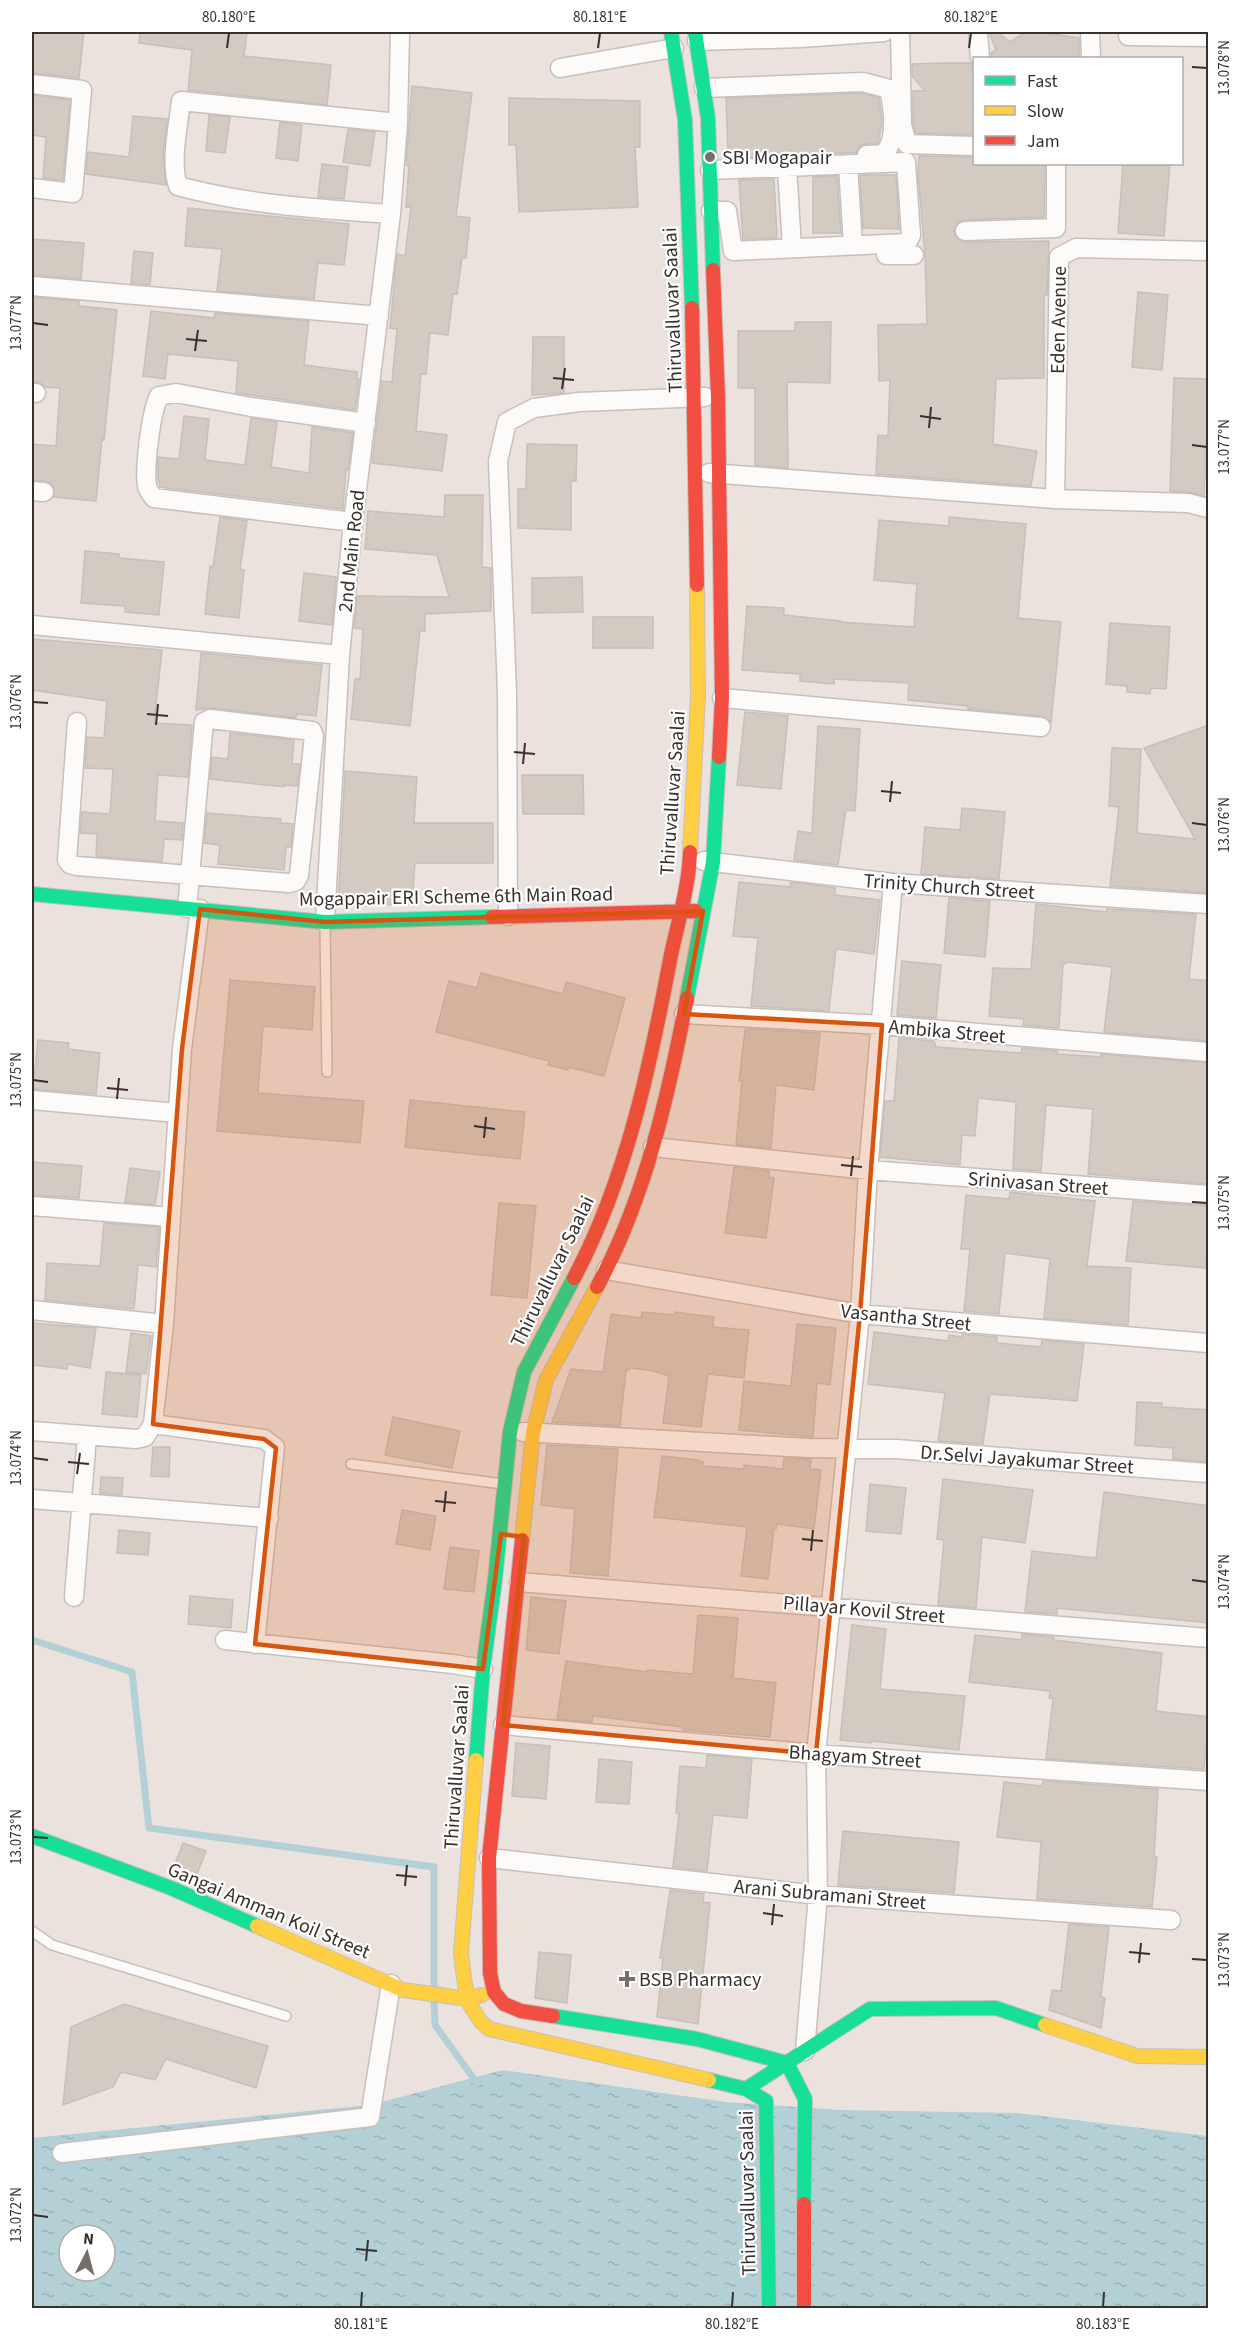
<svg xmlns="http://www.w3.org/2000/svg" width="1240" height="2340" viewBox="0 0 1240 2340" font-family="'Source Sans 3',sans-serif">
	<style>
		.water { fill: url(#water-ripples); fill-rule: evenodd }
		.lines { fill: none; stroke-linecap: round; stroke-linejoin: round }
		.stream { stroke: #b2d0d6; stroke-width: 7 }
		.building { fill: #d3cac2; stroke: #c6bfba; stroke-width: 1.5 }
		.lane-casing { stroke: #c7bfbb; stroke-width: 12 }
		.street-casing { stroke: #c7bfbb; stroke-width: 21 }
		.fast-casing { stroke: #c7bfbb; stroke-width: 16 }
		.slow-casing { stroke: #c7bfbb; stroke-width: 16 }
		.jam-casing { stroke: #c7bfbb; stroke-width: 16 }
		.lane { stroke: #fcfbfa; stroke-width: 9 }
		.street { stroke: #fcfbfa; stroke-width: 18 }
		.fast { stroke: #16e098; stroke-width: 14 }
		.slow { stroke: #ffcf43; stroke-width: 14 }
		.jam { stroke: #f24e42; stroke-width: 14 }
		.marked { fill: #d6550f; fill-opacity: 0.2; stroke: #d6550f; stroke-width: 4.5; stroke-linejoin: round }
		.ticks { fill: none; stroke: #37302c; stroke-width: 2 }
		.poi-dot { fill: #766e6a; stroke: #fff; stroke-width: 2 }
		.labels { text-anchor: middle; stroke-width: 4.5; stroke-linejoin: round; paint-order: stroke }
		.poi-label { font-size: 20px; fill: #37302c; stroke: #fff; text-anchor: start }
		.street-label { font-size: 20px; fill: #37302c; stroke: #fff }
		.neatline { fill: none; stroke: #37302c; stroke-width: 2 }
		.ticks-label { font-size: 15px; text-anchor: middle; fill: #37302c }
	</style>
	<defs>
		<pattern id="water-ripples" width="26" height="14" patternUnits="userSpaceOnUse" patternTransform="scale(1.5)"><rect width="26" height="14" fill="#b2d0d6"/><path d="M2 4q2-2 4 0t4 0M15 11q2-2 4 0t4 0" fill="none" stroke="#9ab3b8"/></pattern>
	</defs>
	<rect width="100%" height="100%" fill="#ece2dd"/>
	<!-- water -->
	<path class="water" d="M503,2070L726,2102L841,2110L1017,2113L1208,2136V2308H32V2138L370,2105ZM69,2235H105V2271H69Z"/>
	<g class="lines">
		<!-- stream -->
		<path class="stream" d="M32,1640L132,1672L149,1828L434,1867V1989
			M434,2000L435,2025L477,2083"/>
	</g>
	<!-- building -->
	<path class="building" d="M32,32H84L79,78L32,73Z
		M140,32H247L244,56L331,65L327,105L188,90L192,50L139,43Z
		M989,32H998L1010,42L1024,33L1039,32L1079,38V58H991V53L996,50Z
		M946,63H970L975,68V135L916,133L913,123V91H925L912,76V64Z
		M412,86L472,93L456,216L470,218L466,258H462L457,294H453L448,335L430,333L426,374H421L416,431L447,435L442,471L372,463L382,381L392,382L397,329L390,328L394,285L397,254L405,256L411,207H406L409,166L406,165Z
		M862,93L879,98L882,123L878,143L861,145L856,153H773V156L738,158L737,155H728L726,98Z
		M32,95L70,100L63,180L43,178L46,137L32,135Z
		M509,98L640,101V147H635L638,207L519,212L516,145H509Z
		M209,115L230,117L225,153L206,151Z
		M133,116L167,119L163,154L166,185L86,174L88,152L129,157Z
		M280,122L302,125L298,161L276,158Z
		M348,129L375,132L370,166L343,162Z
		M919,156L975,157V164H1045L1044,217L965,220L959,222L954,231L956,237L965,242L1049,241L1047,295H1044V378L996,379L993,444L1037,451L1031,486L876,474L878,435L888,436L890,380L879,381L878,325L927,324L925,254L918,174Z
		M322,164L348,167L344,199L318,197Z
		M1123,164H1170L1164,236L1118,233Z
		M860,175H896L899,229L863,228Z
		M837,176L841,233H813V177Z
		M774,179L777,238L743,239L739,180Z
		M188,208L349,224L344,265L318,263L314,299L217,291L222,249L185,246Z
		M32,239L84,243L81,279L32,275Z
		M134,251L153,253L150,285L131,283Z
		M1138,292L1168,295L1162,370L1132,367Z
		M32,297L79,301V306L117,310L104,440L102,439L96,501L54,497V488L51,483L32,480V444L56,446L60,388L45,387L41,383L32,382Z
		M151,311L214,318L215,313L309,321L304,365L357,372V379H359L355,410L236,393L238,361L168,354L165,379L143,376Z
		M795,322H831L830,383L787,382L788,468L755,465V388H738V331H795Z
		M533,337H564V393L532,395Z
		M1174,378L1209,379L1204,496L1189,492L1170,491Z
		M184,416L209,419L205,460L245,465L251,418L277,422L271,467L309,473L312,427L353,433L348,470H346L343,509L160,487L158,477V457L179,459Z
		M527,444L577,445L576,481H571V530L518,528V489H526Z
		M445,495H483L482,567L491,568V611L425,614V631H420L410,726L351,719L355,679H360L363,629L354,628L357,596L449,597L437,555L365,549L368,511L444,517Z
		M220,517L247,521L240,569L244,570L239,618L205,614L210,566L213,567Z
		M949,517L1026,524L1018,618L1061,622L1051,723L1042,716L968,709V706L908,700L909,683L834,679V684L800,681V674L742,670L747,606L784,608V615L841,621L840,622L914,627L917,584L874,580L879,520L949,526Z
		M85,551L119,554V558L164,562L159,615L125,612V606L81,603Z
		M304,573L336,577L332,625L299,621Z
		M582,577L583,612L532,613V578Z
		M593,617H653V648H593Z
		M1110,623L1170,627L1166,689L1151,688L1150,694L1127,692V686L1106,684Z
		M32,639L162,650L154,723L192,725L188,777L158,775L155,821L183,823L182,840L164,839L162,862L96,856L97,834L80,833L82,812L110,814L113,769L85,768L87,737L104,738L107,701L32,690Z
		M201,653L322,665L316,716L297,714L296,718L211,708L196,710Z
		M745,712L788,716L781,789L737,785Z
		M1209,725V893L1110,886L1119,807L1109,806L1112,748L1141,749L1137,833L1195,839L1144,748Z
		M818,726L860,729L855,811L846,810L838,865L794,860L798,831L812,833Z
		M230,733L294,740L292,764H300L297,786L284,785V787L210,779L212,757L228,759Z
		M345,771L417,777L414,823H493V863H415L412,904L338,906Z
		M522,775H583L584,814H523Z
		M962,808L1005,812L999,879L921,874L925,827L960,830Z
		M207,813L281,819L280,823L293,824L291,847H286L284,870L218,864L220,845L204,843Z
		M739,882L790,887L791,882L835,888V895L880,900L874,954L836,949L829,1011L751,1006L758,938L733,936Z
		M949,898L990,901L985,957L944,953Z
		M1036,904L1106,912L1107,909L1196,914L1189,979L1209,981V1041L1104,1032L1112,967L1067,962L1066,964H1063L1059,1028L1023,1025L1024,1019L989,1016L993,968L1031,969Z
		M902,961L941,965L936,1018L897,1015Z
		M481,973L563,994L566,982L625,998L604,1076L568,1067V1070L548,1065L549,1061L436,1032L449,981L477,988Z
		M230,980L315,987L312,1030L263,1026L258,1093L364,1101L360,1143L217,1131Z
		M749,1029L820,1033L814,1090L776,1085L771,1148L736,1145L742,1081H739L745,1030Z
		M899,1038L934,1041L936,1047L1021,1053L1022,1048L1057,1051L1058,1054L1101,1057V1054L1209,1063V1184L1088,1174L1093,1109L1046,1105L1041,1171L1013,1169L1016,1102L978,1098L975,1136L962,1135L960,1165L880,1157L885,1101H894Z
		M38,1040L69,1043L68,1049L100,1053L96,1094L33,1089Z
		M410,1100L525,1112L520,1159L405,1147Z
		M32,1162L82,1166L79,1198L32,1195Z
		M734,1167L769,1171V1177L774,1178L766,1238L725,1233Z
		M130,1168L160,1172L155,1205L125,1202Z
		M1010,1192L1095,1201L1087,1266L1131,1268L1128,1325L1044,1318L1050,1259L1005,1253L999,1314L964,1311L970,1249H961L966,1195L1009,1199Z
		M1133,1201L1209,1206L1206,1268L1126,1261Z
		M499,1203L536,1206L527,1298L491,1295Z
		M104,1223L159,1227L156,1267L138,1265L134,1309L45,1300L47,1263L100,1266Z
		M642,1312L675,1315V1312L714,1317L713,1327L749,1330L744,1378L708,1374L701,1427L663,1423L669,1376L653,1371L630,1368L629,1370H626L620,1426L552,1422L571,1369L603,1372L611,1314L641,1318Z
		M32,1323L96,1328L90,1368L68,1364L67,1369L32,1365Z
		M797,1324L836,1328L830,1385L817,1383L813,1437L739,1430L744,1381L791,1386Z
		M874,1332L948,1341L949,1335L962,1337V1334L997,1337V1343L1041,1347L1042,1340L1084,1344L1077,1401L990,1394L983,1444L938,1441L945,1393L868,1384Z
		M131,1333L151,1336L146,1374L126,1372Z
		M106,1372L141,1375L137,1417L102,1414Z
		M1137,1402L1162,1403V1407L1209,1410L1206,1462L1173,1459V1448L1135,1445Z
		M393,1417L460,1431L452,1468L385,1455Z
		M547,1445L618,1449L608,1576L570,1573L575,1509L541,1505Z
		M153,1447H170L169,1477L151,1476Z
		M662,1456L697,1460L703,1462L702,1466L744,1469V1465L783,1469L784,1458L811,1459L810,1469L821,1470L814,1529L777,1524L776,1529H774L768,1579L741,1576L747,1527L654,1517Z
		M101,1477L123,1478L122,1495L100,1493Z
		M943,1479L1033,1490L1025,1543L982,1537L976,1608L938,1605L944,1540L937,1539Z
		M870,1484L906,1488L901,1534L866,1531Z
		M1104,1492L1209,1506V1623L1057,1608V1614L1025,1612L1032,1551L1096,1558Z
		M402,1510L436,1516L430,1550L396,1544Z
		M119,1530L150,1533L148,1555L117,1553Z
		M450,1547L479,1551L474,1592L444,1589Z
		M190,1596L233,1600L231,1628L188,1624Z
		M531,1597L566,1601L559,1654L526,1650Z
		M698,1615L738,1618L733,1678L776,1683L770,1737L683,1730L682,1727L593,1716L592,1722L557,1719L566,1661L647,1672V1670L693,1674Z
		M852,1625L886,1629L880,1689L965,1696L959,1750L871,1741V1743L840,1740Z
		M1022,1634L1054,1637V1640L1162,1653L1156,1711L1209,1717L1204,1769L1046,1759L1053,1698H1049L1050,1691L969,1682L975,1635L1022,1640Z
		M516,1743L550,1746L546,1799L512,1796Z
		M707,1755L752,1759L747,1818L713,1815L707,1871L673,1867L679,1813H676L680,1766L706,1768Z
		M599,1759L632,1762L629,1804L596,1802Z
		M1043,1781L1158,1789L1154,1857H1157L1152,1907L1037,1899L1041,1842L997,1837L1004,1782L1042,1786Z
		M843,1831L959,1842L954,1893L838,1885Z
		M183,1843L206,1851L194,1882L172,1872Z
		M670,1890L704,1894L703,1902L710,1903L698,2024L657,2017L663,1958H660Z
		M1069,1924L1109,1927L1101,1997L1105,1998L1101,2028L1049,2010L1052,1990L1061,1991Z
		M539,1952L571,1955L567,2003L535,1998Z
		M124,2004L268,2046L256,2088L166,2059L155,2080L121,2072L113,2087L63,2105L71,2027Z"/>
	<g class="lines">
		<!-- lane casing -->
		<g class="lane-casing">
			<path id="lane" d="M325,925L327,1072
				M351,1464L503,1484
				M32,1931L52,1945L286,2016"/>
		</g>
		<!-- street casing -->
		<g class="street-casing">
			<path id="street" d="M900,32L902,125L907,144L974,146
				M978,32L980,58
				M1090,32L1091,58
				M1128,36L1208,37
				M697,41L801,38L884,32
				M560,68L674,48
				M32,84L82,90L73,193L32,188
				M704,88L863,82L889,89C893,109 898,138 884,154L867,155
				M848,164L853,245
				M787,166L792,248
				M710,170L906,162L911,235L907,243L733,251L727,211H711
				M391,214C319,209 248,205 178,186C170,161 178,128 181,101L398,123
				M965,231L1056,228V164
				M886,255H914
				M32,286L379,316
				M32,393H36
				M709,473L1055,499L1188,503L1208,508
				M32,491L44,492
				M1055,499L1059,257L1076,248L1208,251
				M353,522L154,498C151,494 148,491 147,486C144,468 151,412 159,396L176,393L251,407L366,423
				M32,625L340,655
				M722,698L1041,727
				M77,722L67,860L70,864L77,866L289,883L296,881L299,875L314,736L312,731L210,719L204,722L187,908
				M704,861L893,883L1208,904
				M508,916L507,693L498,461L507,422L534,408L579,402L705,397
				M325,922L340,655L353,522L391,214L398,123L400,32
				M684,1014L882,1025L1208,1052
				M32,1100L177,1113
				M653,1147L868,1170L1208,1195
				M32,1206L170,1217
				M606,1270L860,1314L1208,1343
				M32,1310L164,1324
				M153,1424L264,1439L275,1447L255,1644
				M32,1431L136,1439L145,1437L153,1424L164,1324L182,1049L200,909
				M523,1432L809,1448L896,1449L1208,1473
				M32,1499L269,1518
				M519,1582L1208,1638
				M74,1597L87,1436
				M225,1640L453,1664L483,1669
				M503,1725L816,1754L1208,1781
				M489,1858L818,1895L1171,1920
				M805,2051L818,1895L816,1754L860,1314L868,1170L893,883
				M62,2153L370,2117L391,1984"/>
		</g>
		<!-- fast casing -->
		<g class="fast-casing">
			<path id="fast" d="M671,32L685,120L692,308
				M695,32L708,118L713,270
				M32,894L325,922L492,917
				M687,998L713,862L719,757
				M476,1760L483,1669L495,1580L510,1432L524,1372L574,1278
				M32,1836L171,1888L257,1926
				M553,2016L697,2039L787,2063L805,2099L804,2204
				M709,2080L746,2089L766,2101L769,2308
				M746,2089L870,2009L996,2008L1045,2025"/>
		</g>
		<!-- slow casing -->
		<g class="slow-casing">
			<path id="slow" d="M690,852L698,697L697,585
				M522,1540L533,1433L546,1380L597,1287
				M476,1760L461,1953L465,1985L470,2005L481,2022L489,2029L709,2080
				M257,1926L403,1990L468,1999L482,1995
				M1045,2025L1137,2056L1208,2057"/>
		</g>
		<!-- jam casing -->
		<g class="jam-casing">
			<path id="jam" d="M713,270L718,397L722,698L719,757
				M692,308L697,585
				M492,917L696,911
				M574,1278C627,1178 650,1066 671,955C678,922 689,886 690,852
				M597,1287C645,1199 668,1097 687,998
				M522,1540L489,1858L490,1973L494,1992L504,2004L521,2011L553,2016
				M804,2308V2204"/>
		</g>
		<!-- lane -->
		<use href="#lane" class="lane"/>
		<!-- street -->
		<use href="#street" class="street"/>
		<!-- fast -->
		<use href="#fast" class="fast"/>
		<!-- slow -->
		<use href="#slow" class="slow"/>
		<!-- jam -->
		<use href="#jam" class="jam"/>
	</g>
	<!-- marked area -->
	<path class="marked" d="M200,909L325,922L703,911L684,1014L882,1025L860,1314L816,1754L503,1725L524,1537L501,1534L483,1669L255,1644L276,1448L264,1439L153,1424L182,1049Z"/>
	<!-- ticks -->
	<path class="ticks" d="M227,48L229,33M598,48L600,33M969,48L971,33M1192,67L1207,68M33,323L48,325M186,339L207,341M195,351L198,330M553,378L574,380M562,389L565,368M920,416L941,419M929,428L931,407M1192,445L1207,447M33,702L48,703M147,714L168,716M156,725L158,704M514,752L535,754M523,764L525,743M881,791L901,793M890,802L892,781M1192,823L1207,825M33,1080L48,1082M107,1088L128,1090M117,1099L119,1078M474,1126L495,1129M484,1138L486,1117M841,1165L862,1167M851,1176L853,1156M1192,1202L1207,1203M33,1458L48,1460M68,1462L89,1464M77,1474L80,1453M435,1501L456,1503M444,1512L446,1491M802,1539L823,1541M811,1551L813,1530M1192,1580L1207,1582M33,1837L48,1838M396,1875L417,1877M405,1886L407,1865M763,1913L783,1916M772,1925L774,1904M1129,1952L1150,1954M1192,1959L1207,1960M1139,1963L1141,1943M33,2215L48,2217M356,2249L377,2251M366,2261L368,2240M361,2307L362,2292M732,2307L733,2292M1103,2307L1104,2292"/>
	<!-- markers -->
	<g class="poi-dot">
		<circle cx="710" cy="157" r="6"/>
		<path d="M624 1970h6v6h6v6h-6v6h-6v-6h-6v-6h6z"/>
	</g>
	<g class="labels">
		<!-- poi labels -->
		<g class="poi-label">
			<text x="722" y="164">SBI Mogapair</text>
			<text x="639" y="1986">BSB Pharmacy</text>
		</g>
		<!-- street labels -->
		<g class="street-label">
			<text transform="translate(672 310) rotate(-92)" y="7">Thiruvalluvar Saalai</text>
			<text transform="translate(1058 320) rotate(-89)" y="7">Eden Avenue</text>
			<text transform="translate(351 551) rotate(-84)" y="7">2nd Main Road</text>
			<text transform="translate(672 793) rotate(-86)" y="7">Thiruvalluvar Saalai</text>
			<text transform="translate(949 886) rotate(4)" y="7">Trinity Church Street</text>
			<text transform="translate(456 896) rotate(-1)" y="7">Mogappair ERI Scheme 6th Main Road</text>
			<text transform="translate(947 1031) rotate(5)" y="7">Ambika Street</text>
			<text transform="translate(1038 1183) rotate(4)" y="7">Srinivasan Street</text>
			<text transform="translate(552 1271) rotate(-64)" y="7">Thiruvalluvar Saalai</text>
			<text transform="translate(906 1317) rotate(6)" y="7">Vasantha Street</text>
			<text transform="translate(1027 1459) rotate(4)" y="7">Dr.Selvi Jayakumar Street</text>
			<text transform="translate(864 1609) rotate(5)" y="7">Pillayar Kovil Street</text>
			<text transform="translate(855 1756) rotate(4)" y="7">Bhagyam Street</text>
			<text transform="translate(456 1767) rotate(-86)" y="7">Thiruvalluvar Saalai</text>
			<text transform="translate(830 1894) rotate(5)" y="7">Arani Subramani Street</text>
			<text transform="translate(269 1910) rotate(23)" y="7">Gangai Amman Koil Street</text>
			<text transform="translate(747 2193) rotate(-91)" y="7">Thiruvalluvar Saalai</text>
		</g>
	</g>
	<!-- border -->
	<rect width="1240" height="2340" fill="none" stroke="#ffffff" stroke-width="66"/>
	<!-- legend -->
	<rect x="973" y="57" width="210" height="108" fill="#ffffff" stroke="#afacab" stroke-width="1.5"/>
	<rect x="985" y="76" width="30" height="9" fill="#16e098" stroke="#afacab" stroke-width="1.5"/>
	<text x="1027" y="87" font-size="18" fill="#37302c">Fast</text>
	<rect x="985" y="106" width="30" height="9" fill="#ffcf43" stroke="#afacab" stroke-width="1.5"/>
	<text x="1027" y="117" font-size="18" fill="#37302c">Slow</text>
	<rect x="985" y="136" width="30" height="9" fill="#f24e42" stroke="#afacab" stroke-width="1.5"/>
	<text x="1027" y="147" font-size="18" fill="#37302c">Jam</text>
	<!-- north arrow -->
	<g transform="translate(87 2253) rotate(6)"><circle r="28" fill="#ffffff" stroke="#afacab" stroke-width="1.5"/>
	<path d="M0-4.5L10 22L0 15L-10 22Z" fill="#766e6a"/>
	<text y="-9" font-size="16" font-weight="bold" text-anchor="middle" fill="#37302c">N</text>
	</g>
	<rect x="33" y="33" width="1174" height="2274" class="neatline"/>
	<g class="ticks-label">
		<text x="229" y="22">80.180°E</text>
		<text x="600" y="22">80.181°E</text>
		<text x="971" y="22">80.182°E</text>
		<text transform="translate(1224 68) rotate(-90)" y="5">13.078°N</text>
		<text transform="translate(16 323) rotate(-90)" y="5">13.077°N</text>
		<text transform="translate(1224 447) rotate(-90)" y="5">13.077°N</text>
		<text transform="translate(16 702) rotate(-90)" y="5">13.076°N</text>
		<text transform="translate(1224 825) rotate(-90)" y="5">13.076°N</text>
		<text transform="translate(16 1080) rotate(-90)" y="5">13.075°N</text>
		<text transform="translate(1224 1203) rotate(-90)" y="5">13.075°N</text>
		<text transform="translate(16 1458) rotate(-90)" y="5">13.074°N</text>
		<text transform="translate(1224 1582) rotate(-90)" y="5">13.074°N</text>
		<text transform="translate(16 1837) rotate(-90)" y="5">13.073°N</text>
		<text transform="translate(1224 1960) rotate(-90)" y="5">13.073°N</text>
		<text transform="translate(16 2215) rotate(-90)" y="5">13.072°N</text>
		<text x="361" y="2329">80.181°E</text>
		<text x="732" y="2329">80.182°E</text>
		<text x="1103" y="2329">80.183°E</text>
	</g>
</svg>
